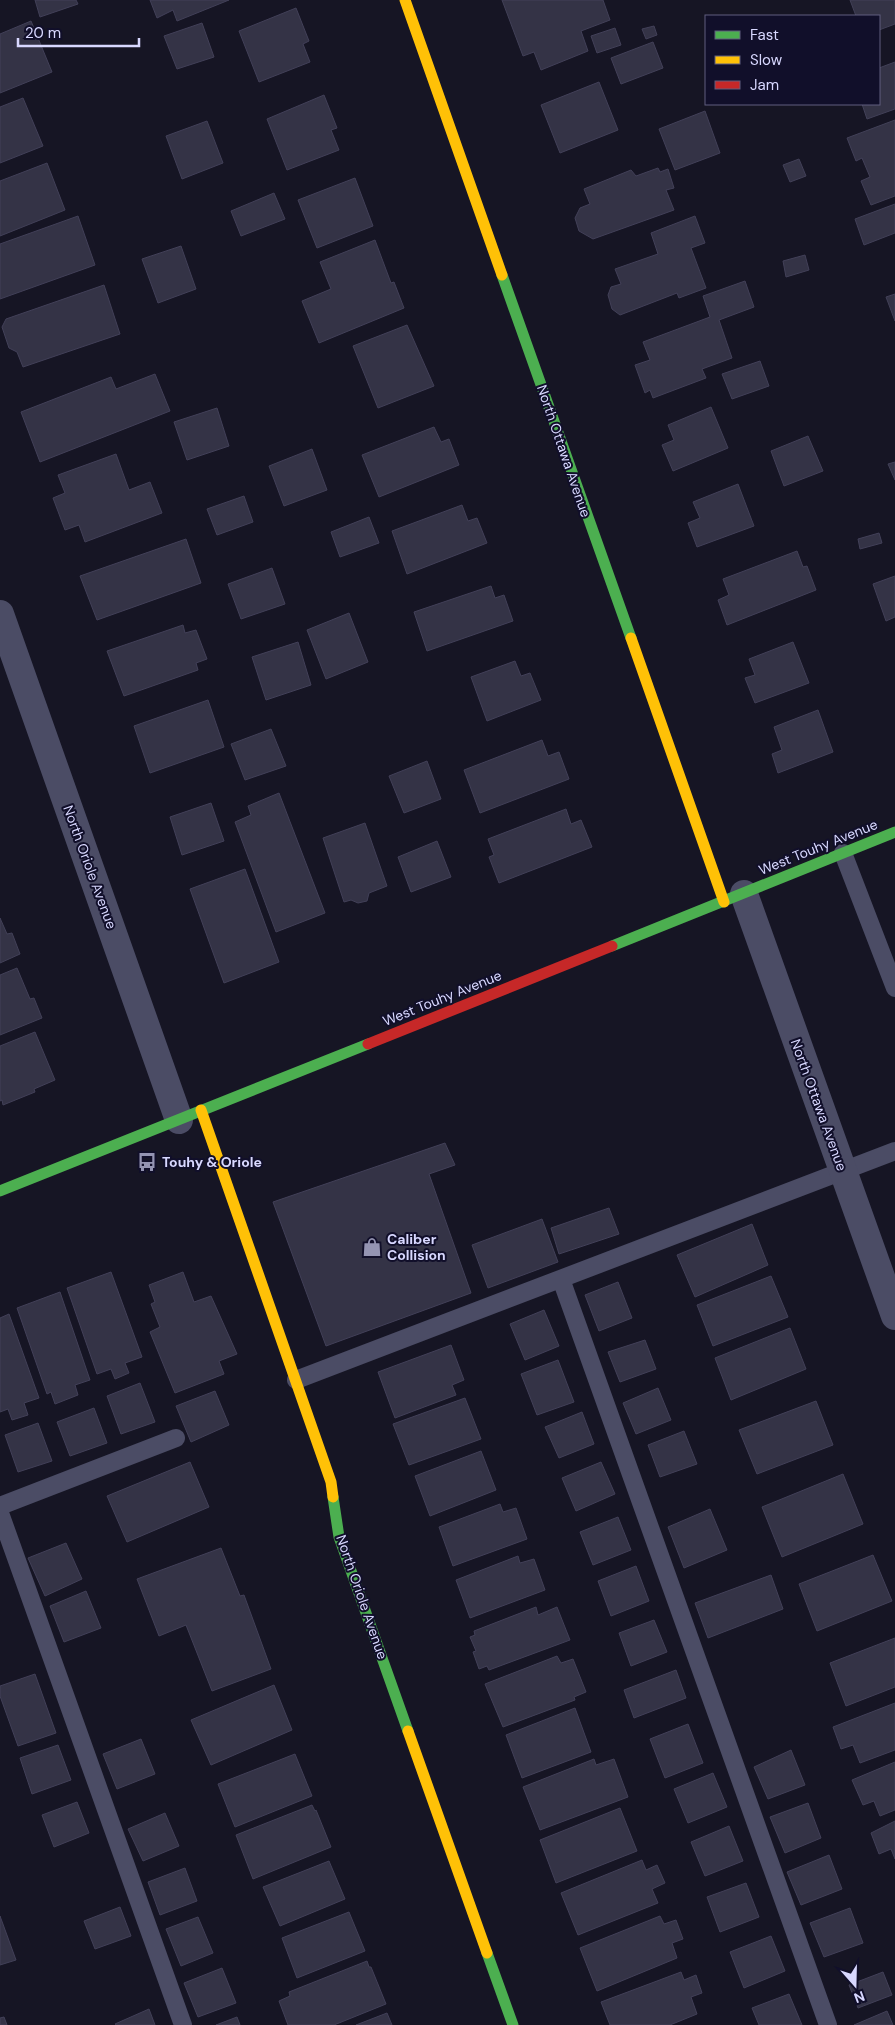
<svg xmlns="http://www.w3.org/2000/svg" width="895" height="2025" viewBox="0 0 895 2025" font-family="'DM Sans',sans-serif">
	<style>
		.building { fill: #343346; stroke: #424058 }
		.lines { fill: none; stroke-linecap: round; stroke-linejoin: round }
		.lane { stroke: #4b4c65; stroke-width: 18 }
		.street { stroke: #4b4c65; stroke-width: 28 }
		.fast { stroke: #4caf50; stroke-width: 11 }
		.slow { stroke: #ffc107; stroke-width: 11 }
		.jam { stroke: #c62828; stroke-width: 11 }
		.labels { text-anchor: middle; stroke-width: 4; stroke-linejoin: round; paint-order: stroke }
		.street-label { font-size: 14px; fill: #d8d8ff; stroke: #110f2a }
		.poi-label { font-size: 14px; font-weight: bold; fill: #d8d8ff; stroke: #110f2a; text-anchor: start }
	</style>
	<rect width="100%" height="100%" fill="#161524"/>
	<!-- building -->
	<path class="building" d="M35,0H76L78,4L40,17Z
		M150,0H229L177,21L173,10L157,18Z
		M502,0H603L610,20L581,31L588,51L541,70L534,52L523,56Z
		M850,0H895V24L879,30V16H856Z
		M296,8L309,41L303,44L310,62L259,82L239,31Z
		M31,21L52,72L0,93V34Z
		M202,23L214,57L177,69L164,36Z
		M654,26L657,35L646,39L642,29Z
		M615,28L621,45L597,53L591,36Z
		M653,42L663,68L621,84L611,58Z
		M895,62V109L867,119L862,104H879V68Z
		M599,82L618,130L560,153L541,105Z
		M324,95L337,128L331,130L339,150L287,170L267,119Z
		M23,98L43,146L0,163V107Z
		M705,111L720,153L675,170L659,129Z
		M895,120V196L871,205L861,181L870,177L862,158L856,161L847,138Z
		M207,121L223,163L182,179L166,136Z
		M799,159L806,176L790,182L783,165Z
		M47,163L65,210L0,236V181Z
		M658,168L660,172L668,169L674,188L666,190L674,210L593,239L579,231L575,218L580,208L590,204L584,189L631,170L636,176Z
		M355,178L373,226L317,248L298,200Z
		M274,193L285,219L241,236L231,211Z
		M895,204V233L864,245L855,219Z
		M78,216L95,265L0,299V244Z
		M695,216L705,243L691,248L706,288L679,298L677,293L620,315L612,309L608,295L611,287L621,284L615,269L658,254L651,233Z
		M375,240L391,283L394,282L404,308L319,343L302,301L331,289L320,262Z
		M181,246L196,289L158,303L142,259Z
		M805,255L809,270L786,277L783,261Z
		M745,281L754,307L719,320L732,358L702,369L706,378L653,398L650,390L645,393L635,365L650,360L643,342L710,317L703,296Z
		M104,285L120,334L23,367L17,352L9,348L2,327L6,319Z
		M895,294V321L886,297Z
		M407,325L434,386L378,408L353,346Z
		M760,361L769,386L732,399L722,374Z
		M155,374L170,411L40,462L21,412L111,377L116,389Z
		M711,407L728,448L673,471L662,445L674,440L668,425Z
		M217,408L229,446L187,460L174,422Z
		M434,427L441,442L449,439L459,465L379,497L362,455Z
		M808,436L823,471L784,486L771,451Z
		M312,449L327,490L284,506L269,466Z
		M116,454L129,490L150,482L162,513L85,542L79,525L65,530L53,498L65,493L58,475Z
		M895,462V480L888,464Z
		M738,484L754,526L697,547L688,523L700,518L693,502Z
		M244,496L253,522L217,535L207,509Z
		M462,505L468,521L477,518L487,543L407,574L392,531Z
		M369,517L379,543L340,557L331,532Z
		M879,533L882,543L860,549L858,539Z
		M186,539L201,583L97,620L80,576Z
		M797,551L803,567L807,566L816,590L727,625L718,600L729,595L723,579Z
		M272,568L285,604L241,619L228,584Z
		M895,576V617L886,621L873,584Z
		M491,586L495,598L504,595L513,621L427,651L414,612Z
		M349,613L368,662L326,679L307,630Z
		M183,625L185,633L196,630L207,659L196,663L198,670L124,696L107,651Z
		M298,642L311,685L266,700L252,657Z
		M793,642L809,683L755,703L745,678L755,675L749,659Z
		M515,661L521,676L530,673L541,700L487,721L471,677Z
		M208,700L224,747L150,773L134,726Z
		M818,710L833,752L778,773L772,754L782,750L774,727Z
		M271,729L286,766L245,780L231,744Z
		M542,740L548,756L559,752L569,779L480,813L464,770Z
		M427,761L441,799L404,813L389,776Z
		M279,793L325,913L276,932L235,822L251,815L248,806Z
		M211,803L224,841L182,855L170,817Z
		M566,809L571,824L581,820L592,847L499,883L489,857L494,855L488,839Z
		M365,823L387,886L369,893L367,901L358,903L351,900L344,902L323,838Z
		M437,841L451,877L411,892L398,857Z
		M245,869L279,962L224,983L190,889Z
		M0,918L7,934L12,933L20,954L0,963Z
		M17,968L30,999L34,998L42,1018L0,1035V975Z
		M35,1032L55,1080L34,1089L35,1092L3,1105L2,1100L0,1101V1046Z
		M445,1143L455,1165L429,1174L471,1293L326,1346L273,1202Z
		M609,1208L619,1234L559,1254L551,1228Z
		M542,1219L558,1262L488,1288L472,1245Z
		M752,1224L768,1265L695,1297L677,1255Z
		M111,1272L142,1357L125,1363L129,1373L115,1379L111,1369L97,1374L67,1288Z
		M183,1272L194,1302L211,1296L237,1354L219,1361L224,1374L175,1393L150,1332L160,1327L151,1304L155,1302L149,1285Z
		M771,1276L788,1317L713,1346L697,1305Z
		M618,1282L632,1318L599,1331L585,1295Z
		M60,1292L90,1380L75,1385L78,1395L55,1404L51,1392L47,1394L17,1308Z
		M544,1310L559,1346L525,1360L510,1324Z
		M9,1314L39,1398L24,1403L28,1415L12,1420L8,1409L0,1412V1318Z
		M790,1328L806,1369L731,1400L715,1358Z
		M645,1340L656,1369L620,1382L608,1352Z
		M451,1345L464,1380L452,1385L456,1395L395,1418L378,1372Z
		M558,1360L574,1402L537,1415L521,1374Z
		M140,1383L155,1422L121,1434L107,1396Z
		M658,1388L671,1420L636,1434L623,1403Z
		M215,1391L229,1425L191,1442L176,1406Z
		M465,1398L481,1439L409,1465L393,1424Z
		M816,1401L833,1445L757,1474L739,1430Z
		M94,1408L107,1443L70,1456L57,1422Z
		M582,1412L594,1444L559,1458L545,1427Z
		M38,1423L52,1461L18,1472L5,1435Z
		M684,1431L697,1464L660,1477L648,1445Z
		M481,1451L496,1490L430,1516L415,1476Z
		M190,1462L209,1507L127,1542L107,1496Z
		M601,1462L615,1494L576,1511L562,1478Z
		M843,1474L863,1524L782,1557L762,1507Z
		M500,1504L503,1512L516,1508L527,1539L453,1566L439,1527Z
		M710,1509L727,1550L684,1568L668,1527Z
		M618,1517L631,1550L593,1565L580,1532Z
		M66,1543L82,1579L45,1596L28,1558Z
		M221,1548L240,1596L244,1595L271,1669L212,1691L186,1625L159,1636L137,1579Z
		M873,1555L892,1601L817,1631L799,1584Z
		M518,1556L520,1563L534,1559L545,1590L470,1618L456,1580Z
		M636,1566L649,1601L611,1616L598,1581Z
		M771,1575L783,1609L708,1638L695,1603Z
		M86,1591L101,1628L64,1642L50,1606Z
		M536,1607L538,1615L557,1607L570,1640L489,1670L487,1666L479,1669L473,1652L476,1651L470,1637L475,1635L474,1631Z
		M654,1620L667,1652L631,1666L619,1633Z
		M895,1638V1687L846,1706L830,1663Z
		M557,1656L561,1663L573,1659L586,1692L574,1697L575,1700L503,1727L485,1684Z
		M676,1670L686,1698L634,1718L624,1690Z
		M35,1674L56,1733L18,1746L0,1696V1686Z
		M274,1685L292,1730L211,1765L191,1720Z
		M895,1703V1750L860,1763L853,1745L841,1749L833,1727Z
		M575,1708L591,1752L522,1778L506,1735Z
		M688,1724L703,1763L665,1778L650,1739Z
		M141,1739L155,1774L117,1789L103,1754Z
		M58,1745L71,1780L32,1794L20,1758Z
		M791,1750L805,1785L768,1799L754,1767Z
		M295,1754L312,1796L235,1827L218,1784Z
		M594,1759L596,1765L614,1759L628,1797L540,1830L523,1787Z
		M895,1762V1810L880,1816L874,1801L863,1805L852,1780Z
		M713,1773L727,1807L688,1823L674,1789Z
		M77,1802L89,1833L54,1847L42,1815Z
		M808,1803L821,1838L785,1853L770,1817Z
		M312,1805L315,1811L316,1810L331,1847L253,1879L236,1835Z
		M620,1808L637,1851L556,1883L540,1840Z
		M165,1813L179,1846L143,1861L128,1829Z
		M895,1821V1859L891,1849L879,1854L871,1833Z
		M729,1826L743,1861L705,1876L691,1842Z
		M829,1855L842,1889L801,1905L787,1872Z
		M642,1860L646,1870L657,1865L665,1883L652,1889L658,1903L578,1935L561,1893Z
		M329,1861L345,1899L280,1926L263,1887Z
		M185,1868L197,1901L160,1915L148,1882Z
		M746,1883L759,1917L720,1932L707,1897Z
		M120,1907L131,1936L95,1949L84,1921Z
		M850,1908L863,1943L824,1957L810,1923Z
		M349,1912L365,1951L297,1978L282,1938Z
		M0,1916L16,1960L0,1965Z
		M660,1916L664,1924L676,1920L683,1939L672,1943L677,1958L597,1991L580,1948Z
		M198,1917L213,1953L181,1966L166,1929Z
		M771,1936L785,1971L744,1988L730,1952Z
		M367,1961L369,1967H371L386,2004L334,2025H288L279,2001L290,1996L289,1992Z
		M222,1968L236,2003L198,2017L184,1983Z
		M681,1972L684,1980L696,1975L702,1993L691,1997L697,2014L670,2025H610L601,2002Z
		M883,1972L892,1995L858,2008L849,1985Z
		M789,1994L802,2025H759L752,2008Z
		M149,2009L155,2025H116L115,2024Z
		M887,2011L893,2025H854Z
		M387,2013L392,2025H356Z
		M4,2017L7,2025H0V2018Z
		M237,2017L240,2025H216Z"/>
	<g class="lines">
		<!-- lane -->
		<path class="lane" d="M843,853L895,988
			M561,1279L828,2025
			M296,1380L895,1151
			M0,1506L176,1438
			M0,1513L183,2025"/>
		<!-- street -->
		<path class="street" d="M0,614L179,1120
			M744,894L895,1316"/>
		<!-- fast -->
		<path class="fast" d="M502,275L631,638
			M612,946L895,832
			M0,1191L368,1044
			M333,1497L339,1537L408,1731
			M487,1953L513,2025"/>
		<!-- slow -->
		<path class="slow" d="M405,0L502,275
			M631,638L724,902
			M201,1110L331,1482L333,1497
			M408,1731L487,1953"/>
		<!-- jam -->
		<path class="jam" d="M368,1044L612,946"/>
	</g>
	<!-- icons -->
	<defs>
		<g id="bus-bare" transform="scale(1.5)"><path d="M-5-6H5V4H4V6H2V4H-2V6H-4V4H-5ZM-3.5-4V0h7V-4ZM-3.5 1.2v1.5H-2V1.2ZM2 1.2v1.5H3.5V1.2Z" fill="#9494b2" stroke="#110f2a" stroke-width="2.5" paint-order="stroke"/></g>
		<g id="shop-bare" transform="scale(1.5)"><path d="M-5-2.5h2.3a2.7 3.5 0 0 1 5.4 0H5L5.5 6h-11ZM-1.5-2.5h3a1.5 2.3 0 0 0-3 0Z" fill="#9494b2" stroke="#110f2a" stroke-width="2.5" paint-order="stroke"/></g>
	</defs>
	<g fill-rule="evenodd">
		<use href="#bus-bare" x="147" y="1162"/>
		<use href="#shop-bare" x="372" y="1247"/>
	</g>
	<g class="labels">
		<!-- street labels -->
		<g class="street-label">
			<text transform="translate(564 451) rotate(71)" y="5">North Ottawa Avenue</text>
			<text transform="translate(818 847) rotate(-22)" y="5">West Touhy Avenue</text>
			<text transform="translate(90 867) rotate(70)" y="5">North Oriole Avenue</text>
			<text transform="translate(442 998) rotate(-22)" y="5">West Touhy Avenue</text>
			<text transform="translate(819 1105) rotate(70)" y="5">North Ottawa Avenue</text>
			<text transform="translate(362 1597) rotate(71)" y="5">North Oriole Avenue</text>
		</g>
		<!-- poi labels -->
		<g class="poi-label">
			<text x="162" y="1167">Touhy &amp; Oriole</text>
			<text x="387" y="1244">Caliber<tspan x="387" dy="16">Collision</tspan></text>
		</g>
	</g>
	<!-- legend -->
	<rect x="705" y="15" width="175" height="90" fill="#110f2a" stroke="#615f7f"/>
	<rect x="715" y="31" width="25" height="8" fill="#4caf50" stroke="#615f7f"/>
	<text x="750" y="40" font-size="15" fill="#d8d8ff">Fast</text>
	<rect x="715" y="56" width="25" height="8" fill="#ffc107" stroke="#615f7f"/>
	<text x="750" y="65" font-size="15" fill="#d8d8ff">Slow</text>
	<rect x="715" y="81" width="25" height="8" fill="#c62828" stroke="#615f7f"/>
	<text x="750" y="90" font-size="15" fill="#d8d8ff">Jam</text>
	<!-- north arrow -->
	<g transform="translate(855 1985) rotate(160)" stroke="#110f2a" stroke-width="4" paint-order="stroke">
	<path d="M0-4L9 19L0 12L-9 19Z" fill="#d8d8ff"/>
	<text y="-8" font-size="14" font-weight="bold" text-anchor="middle" fill="#d8d8ff">N</text>
	</g>
	<!-- scale -->
	<path d="M18 38v8h121v-8" fill="none" stroke="#d8d8ff" stroke-width="2.5"/>
	<text x="25" y="38" font-size="15" fill="#d8d8ff" stroke="#110f2a" stroke-width="4" paint-order="stroke">20 m</text>
</svg>
